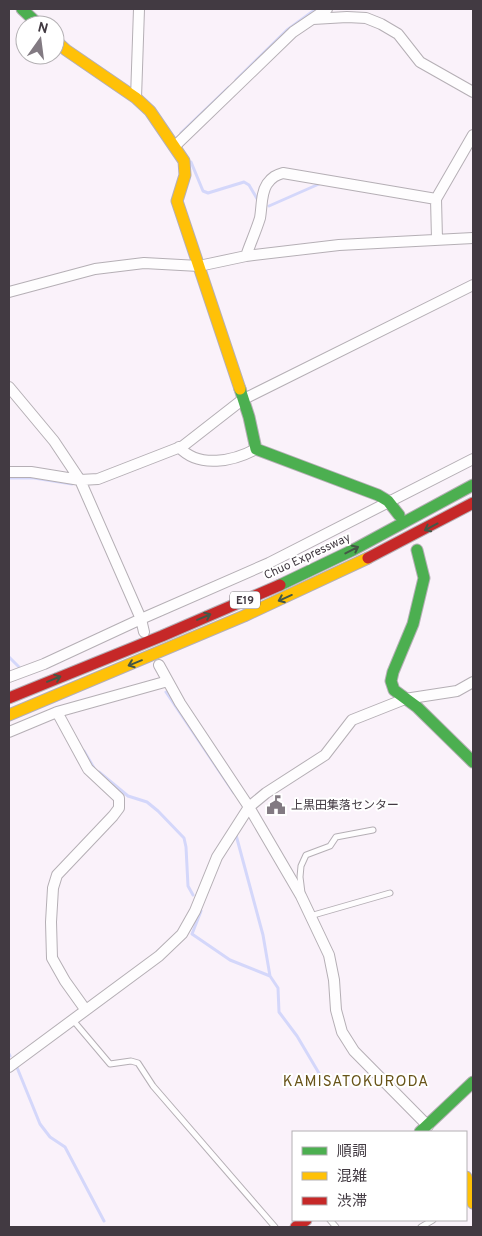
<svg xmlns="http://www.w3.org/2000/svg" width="482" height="1236" viewBox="0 0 482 1236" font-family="Overpass,'Noto Sans JP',sans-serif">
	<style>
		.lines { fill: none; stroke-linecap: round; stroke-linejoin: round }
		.stream { stroke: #d4d7fa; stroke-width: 3 }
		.lane-casing { stroke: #b5afb5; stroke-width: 7 }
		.street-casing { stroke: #b5afb5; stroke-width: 12 }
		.fast-casing { stroke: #b5afb5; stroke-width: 13 }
		.slow-casing { stroke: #b5afb5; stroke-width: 13 }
		.jam-casing { stroke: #b5afb5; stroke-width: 13 }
		.lane { stroke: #fefdfe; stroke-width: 5 }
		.street { stroke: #fefdfe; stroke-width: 10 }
		.fast { stroke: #4caf50; stroke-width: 11 }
		.slow { stroke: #ffc107; stroke-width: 11 }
		.jam { stroke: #c62828; stroke-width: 11 }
		.oneway { stroke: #445746 }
		.labels { text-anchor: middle; stroke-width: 4; stroke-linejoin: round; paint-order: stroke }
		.shield { fill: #fff; stroke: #7b757b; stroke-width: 1 }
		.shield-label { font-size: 11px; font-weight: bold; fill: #423a42 }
		.street-label { font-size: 12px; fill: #423a42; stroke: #fff }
		.poi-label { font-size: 12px; fill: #423a42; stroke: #fff; text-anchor: start }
		.quarter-label { font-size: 15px; letter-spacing: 1px; fill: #685419; stroke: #fff }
	</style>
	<rect width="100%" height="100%" fill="#faf2fa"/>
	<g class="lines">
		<!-- stream -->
		<path class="stream" d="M236,80L287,30L316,9
			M181,133L229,87
			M191,162L203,191L208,193L244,182L249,185L259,202
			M269,206L319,184
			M9,478H34L72,484
			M9,657L19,667
			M166,692L234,793
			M84,751L94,768
			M99,772L128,796L147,802L158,811L184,838L186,847L188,886L193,895
			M236,835L263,935L270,976
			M201,911L192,934L230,960L270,976L278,988L279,1012L297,1036L323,1080
			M9,1054L10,1056
			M16,1065L40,1124L50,1137L65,1147L104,1221"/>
		<!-- lane casing -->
		<g class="lane-casing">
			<path id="lane" d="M302,893L300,877L301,866L306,855L330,846L336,837L373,830
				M310,916L390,893
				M72,1019L110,1064L131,1061L138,1063L153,1086L275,1227
				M330,1220L336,1227
				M421,1227L433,1220"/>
		</g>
		<!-- street casing -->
		<g class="street-casing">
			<path id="street" d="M313,19L347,17L366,18L381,24L398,34L420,62L473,92
				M136,98L139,9
				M175,146L293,32L327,9
				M437,239L436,199L473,135
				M246,256C250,244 256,231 260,218C262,207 261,193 267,184C272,177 276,175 283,173L436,199
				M9,292L95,269L144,263L199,266L246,256L339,245L473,238
				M9,387L54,441L80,480L141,619L144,632
				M179,447C199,469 234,461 256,449
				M9,472H31L80,480L98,479L183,446L242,400L473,285
				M159,665L180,703L249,807L301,896L329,955L334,980L336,1010L342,1032L354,1051L428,1126
				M9,677L44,664L141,619L269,563L473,459
				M57,712L88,769L119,798V808L113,816L57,875L53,888L51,922L52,958L65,981L85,1009
				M9,732L57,712L168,681
				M9,1067L159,956L182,934L195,911L217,857L249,807L266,793L325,755L352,720L405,699L457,691L473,682"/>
		</g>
		<!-- fast casing -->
		<g class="fast-casing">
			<path id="fast" d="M22,9L39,25
				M240,389L249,417L256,449L378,495L388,501L399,515
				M417,550L424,578L413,624L393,672L391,681L394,690L417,707L473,762
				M280,585L353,550L473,485
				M420,1132L473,1082"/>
		</g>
		<!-- slow casing -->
		<g class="slow-casing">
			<path id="slow" d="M55,40L66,50L136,98L150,111L184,161L185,175L177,201L240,389
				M9,715L244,616L368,558
				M466,1177L473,1203"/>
		</g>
		<!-- jam casing -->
		<g class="jam-casing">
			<path id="jam" d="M368,558L473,503
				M9,698L162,636L280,585
				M296,1227L306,1220"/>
		</g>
		<!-- lane -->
		<use href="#lane" class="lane"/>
		<!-- street -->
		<use href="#street" class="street"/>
		<!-- fast -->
		<use href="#fast" class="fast"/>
		<!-- slow -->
		<use href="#slow" class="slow"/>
		<!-- jam -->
		<use href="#jam" class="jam"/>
	</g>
	<!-- one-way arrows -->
	<defs><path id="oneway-shaft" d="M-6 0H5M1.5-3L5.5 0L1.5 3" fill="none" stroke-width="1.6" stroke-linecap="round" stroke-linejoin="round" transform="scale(1.25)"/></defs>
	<g class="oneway">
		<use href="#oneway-shaft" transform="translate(431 527) rotate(152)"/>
		<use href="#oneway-shaft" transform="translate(352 550) rotate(-27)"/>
		<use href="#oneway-shaft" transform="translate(285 598) rotate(156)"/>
		<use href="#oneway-shaft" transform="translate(204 617) rotate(-23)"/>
		<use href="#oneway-shaft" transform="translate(135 663) rotate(158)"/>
		<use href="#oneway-shaft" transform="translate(54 679) rotate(-22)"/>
	</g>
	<!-- icons -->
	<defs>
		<g id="civic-bare" transform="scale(1.5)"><path d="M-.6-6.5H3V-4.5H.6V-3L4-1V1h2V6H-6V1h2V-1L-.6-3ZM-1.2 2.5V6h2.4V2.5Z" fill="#827a82" stroke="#fff" stroke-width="2.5" paint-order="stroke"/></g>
	</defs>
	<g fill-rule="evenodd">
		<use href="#civic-bare" x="276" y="805"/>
	</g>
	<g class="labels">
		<!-- shield labels -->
		<rect class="shield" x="230" y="591.5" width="30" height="17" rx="4"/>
		<g class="shield-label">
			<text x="245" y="604">E19</text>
		</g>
		<!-- street labels -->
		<g class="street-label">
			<text transform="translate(307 556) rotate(-25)" y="4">Chuo Expressway</text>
		</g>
		<!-- poi labels -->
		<g class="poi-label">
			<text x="291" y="809">上黒田集落センター</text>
		</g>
		<!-- quarter labels -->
		<g class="quarter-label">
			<text x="356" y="1086">KAMISATOKURODA</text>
		</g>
	</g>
	<!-- border -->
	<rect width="482" height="1236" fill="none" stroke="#423a42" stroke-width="20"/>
	<!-- legend -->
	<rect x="292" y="1131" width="175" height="90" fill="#ffffff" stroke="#b3b0b3"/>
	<rect x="302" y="1147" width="25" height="8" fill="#4caf50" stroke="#b3b0b3"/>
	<text x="337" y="1156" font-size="15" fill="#423a42">順調</text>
	<rect x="302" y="1172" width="25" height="8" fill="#ffc107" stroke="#b3b0b3"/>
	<text x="337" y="1181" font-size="15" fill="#423a42">混雑</text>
	<rect x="302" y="1197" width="25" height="8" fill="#c62828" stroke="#b3b0b3"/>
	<text x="337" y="1206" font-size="15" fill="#423a42">渋滞</text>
	<!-- north arrow -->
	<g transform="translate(40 40) rotate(14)"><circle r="24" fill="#ffffff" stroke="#b3b0b3"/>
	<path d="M0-4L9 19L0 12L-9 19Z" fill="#827a82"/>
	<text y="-8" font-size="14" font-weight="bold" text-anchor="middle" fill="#423a42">N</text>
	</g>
</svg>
